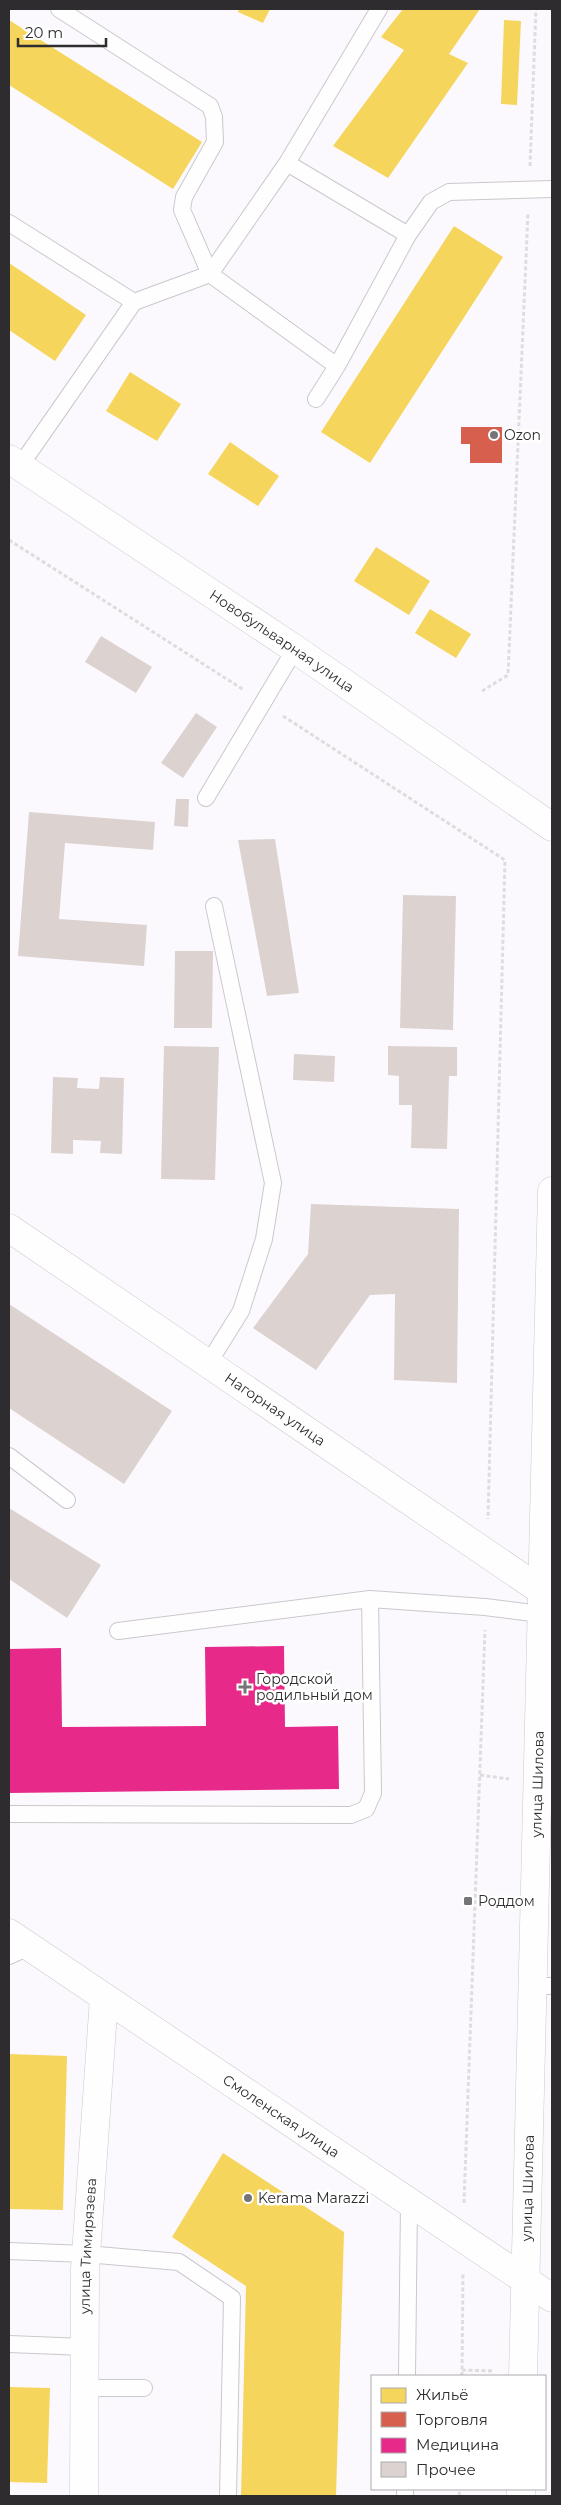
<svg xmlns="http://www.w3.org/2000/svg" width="561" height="2505" viewBox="0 0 561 2505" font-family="Montserrat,sans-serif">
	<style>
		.homes { fill: #f6d55c }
		.shops { fill: #d6604d }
		.health { fill: #e7298a }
		.building { fill: #dcd3d0 }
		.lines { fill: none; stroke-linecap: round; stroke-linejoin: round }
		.lane-casing { stroke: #cac8cb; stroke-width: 18 }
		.street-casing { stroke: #cac8cb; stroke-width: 29 }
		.primary-casing { stroke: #cac8cb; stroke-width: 29 }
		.path { stroke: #ddddde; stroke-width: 3; stroke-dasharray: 4 2.5; stroke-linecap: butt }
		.lane { stroke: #fffeff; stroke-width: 16 }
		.street { stroke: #fffeff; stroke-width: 28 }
		.primary { stroke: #fffeff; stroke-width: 28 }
		.poi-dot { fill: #767477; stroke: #fff; stroke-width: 2 }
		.labels { text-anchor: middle; stroke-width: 5; stroke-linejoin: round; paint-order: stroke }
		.poi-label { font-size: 14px; fill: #2e2c2f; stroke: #fff; text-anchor: start }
		.street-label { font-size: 14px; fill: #2e2c2f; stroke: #fff }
	</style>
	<rect width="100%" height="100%" fill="#fcf9fe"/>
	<!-- homes -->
	<path class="homes" d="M239,9H270L263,23L238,12Z
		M403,9H480L449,54L468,63L388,178L333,146L404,50L381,37Z
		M9,20L202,142L173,189L9,85Z
		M504,20L521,21L517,105L501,104Z
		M454,226L503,257L370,463L321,432Z
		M9,263L86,315L55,361L9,330Z
		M130,372L181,404L157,441L106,411Z
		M230,442L279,476L258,506L208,474Z
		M376,547L430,581L409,615L354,581Z
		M430,609L471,634L456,658L415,633Z
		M9,2054L67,2056L63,2210L9,2209Z
		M223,2153L344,2232L336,2496H241L246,2286L172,2237Z
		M9,2387L50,2388L47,2483L9,2482Z"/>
	<!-- shops -->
	<path class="shops" d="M461,427H502V463H470V444H461Z"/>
	<!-- health -->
	<path class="health" d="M284,1646L285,1727L338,1726L339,1789L9,1793V1649L61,1648L62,1727L206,1726L205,1647Z"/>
	<!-- building -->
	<path class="building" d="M101,636L152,667L136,693L85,662Z
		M196,713L217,727L183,778L161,763Z
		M176,799H189L188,827L174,826Z
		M29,812L155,822L153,850L65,843L59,919L147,925L144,966L18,956Z
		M275,839L299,993L267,996L238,840Z
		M403,895L456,896L453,1030L400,1028Z
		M175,951H213L212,1028H174Z
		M164,1046L219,1047L215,1180L161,1179Z
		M388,1046L457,1047V1076H449L447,1149L411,1148L412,1105H399V1076L388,1075Z
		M294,1054L335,1056L334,1082L293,1080Z
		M53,1077L78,1078L77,1088L99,1089L100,1077L124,1078L122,1154L100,1153L101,1141L73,1140V1154L51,1153Z
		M311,1204L459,1209L457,1383L394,1380L395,1294L370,1295L316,1370L253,1328L308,1254Z
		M9,1304L172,1411L124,1484L9,1408Z
		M9,1508L101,1565L67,1618L9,1579Z"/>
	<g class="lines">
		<!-- lane casing -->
		<g class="lane-casing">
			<path id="lane" d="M59,9L210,106L214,117L215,142L184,197L182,210L210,274
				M379,9L287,163L408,235
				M9,223L134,302
				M210,274L287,163
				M316,399L337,366L408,235L431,202L449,192L552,189
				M20,466L134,302L210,274L337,366
				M206,798L295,649
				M208,1364L241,1311L264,1239L273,1183L214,906
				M9,1456L67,1500
				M118,1631L370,1599L485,1607L548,1615
				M9,1814L351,1815L366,1809L373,1793L370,1599
				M9,1956L29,1947
				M533,1986H552
				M9,2251L86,2254L179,2262L232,2298L228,2496
				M9,2344L85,2347
				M407,2376L409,2203
				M85,2388H144
				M405,2496V2489"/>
		</g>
		<!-- street casing -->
		<g class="street-casing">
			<g id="street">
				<path id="s1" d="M9,1228L542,1591"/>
				<path id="s2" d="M9,1933L552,2298"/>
				<path id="s3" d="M84,2496L85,2269L104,1998"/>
			</g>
		</g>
		<!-- primary casing -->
		<g class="primary-casing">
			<g id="primary">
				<path id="s4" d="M9,459L295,649L552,827"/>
				<path id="s5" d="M523,2376L552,1191"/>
				<path d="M521,2496V2489"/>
			</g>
		</g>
		<!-- path -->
		<path class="path" d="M530,166L536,9
			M9,540L244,690
			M482,691L508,675L528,212
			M283,716L505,860L488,1519
			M480,1775L509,1779
			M464,2203L485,1630
			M462,2370L494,2371
			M462,2376L463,2272
			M459,2496L460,2489"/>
		<!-- lane -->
		<use href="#lane" class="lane"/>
		<!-- street -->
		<use href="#street" class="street"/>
		<!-- primary -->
		<use href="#primary" class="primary"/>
	</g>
	<!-- markers -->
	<g class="poi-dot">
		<circle cx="494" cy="435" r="5"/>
		<path d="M242.5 1679.5h5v5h5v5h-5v5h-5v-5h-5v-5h5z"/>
		<rect x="463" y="1896" width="10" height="10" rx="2.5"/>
		<circle cx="248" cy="2198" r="5"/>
	</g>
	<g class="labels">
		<!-- poi labels -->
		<g class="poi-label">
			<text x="504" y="440">Ozon</text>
			<text x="256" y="1684">Городской<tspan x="256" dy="16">родильный дом</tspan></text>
			<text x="478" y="1906">Роддом</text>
			<text x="258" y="2203">Kerama Marazzi</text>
		</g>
		<!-- street labels -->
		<g class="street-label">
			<text dy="5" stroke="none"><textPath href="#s4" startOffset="328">Новобульварная улица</textPath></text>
			<text dy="5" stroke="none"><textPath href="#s1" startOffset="322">Нагорная улица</textPath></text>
			<text dy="5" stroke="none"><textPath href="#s5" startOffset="592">улица Шилова</textPath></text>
			<text dy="5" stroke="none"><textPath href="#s2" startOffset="328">Смоленская улица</textPath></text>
			<text dy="5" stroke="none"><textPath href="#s5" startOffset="188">улица Шилова</textPath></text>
			<text dy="5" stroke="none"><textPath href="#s3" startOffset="250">улица Тимирязева</textPath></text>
		</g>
	</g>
	<!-- border -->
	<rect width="561" height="2505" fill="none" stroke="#2e2c2f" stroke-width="20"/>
	<!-- legend -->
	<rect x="371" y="2375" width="175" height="115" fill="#ffffff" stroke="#ababac"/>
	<rect x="381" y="2388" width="25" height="15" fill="#f6d55c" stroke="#ababac"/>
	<text x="416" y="2400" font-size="15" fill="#2e2c2f">Жильё</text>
	<rect x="381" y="2412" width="25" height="15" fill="#d6604d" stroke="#ababac"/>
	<text x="416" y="2425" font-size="15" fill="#2e2c2f">Торговля</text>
	<rect x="381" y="2438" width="25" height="15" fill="#e7298a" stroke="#ababac"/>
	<text x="416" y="2450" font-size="15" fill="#2e2c2f">Медицина</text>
	<rect x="381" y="2462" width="25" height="15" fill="#dcd3d0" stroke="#ababac"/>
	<text x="416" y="2475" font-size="15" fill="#2e2c2f">Прочее</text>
	<!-- scale -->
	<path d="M18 38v8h88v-8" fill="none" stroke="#2e2c2f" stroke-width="2.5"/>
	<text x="25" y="38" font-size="15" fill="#2e2c2f" stroke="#ffffff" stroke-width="4" paint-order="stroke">20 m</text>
</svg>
